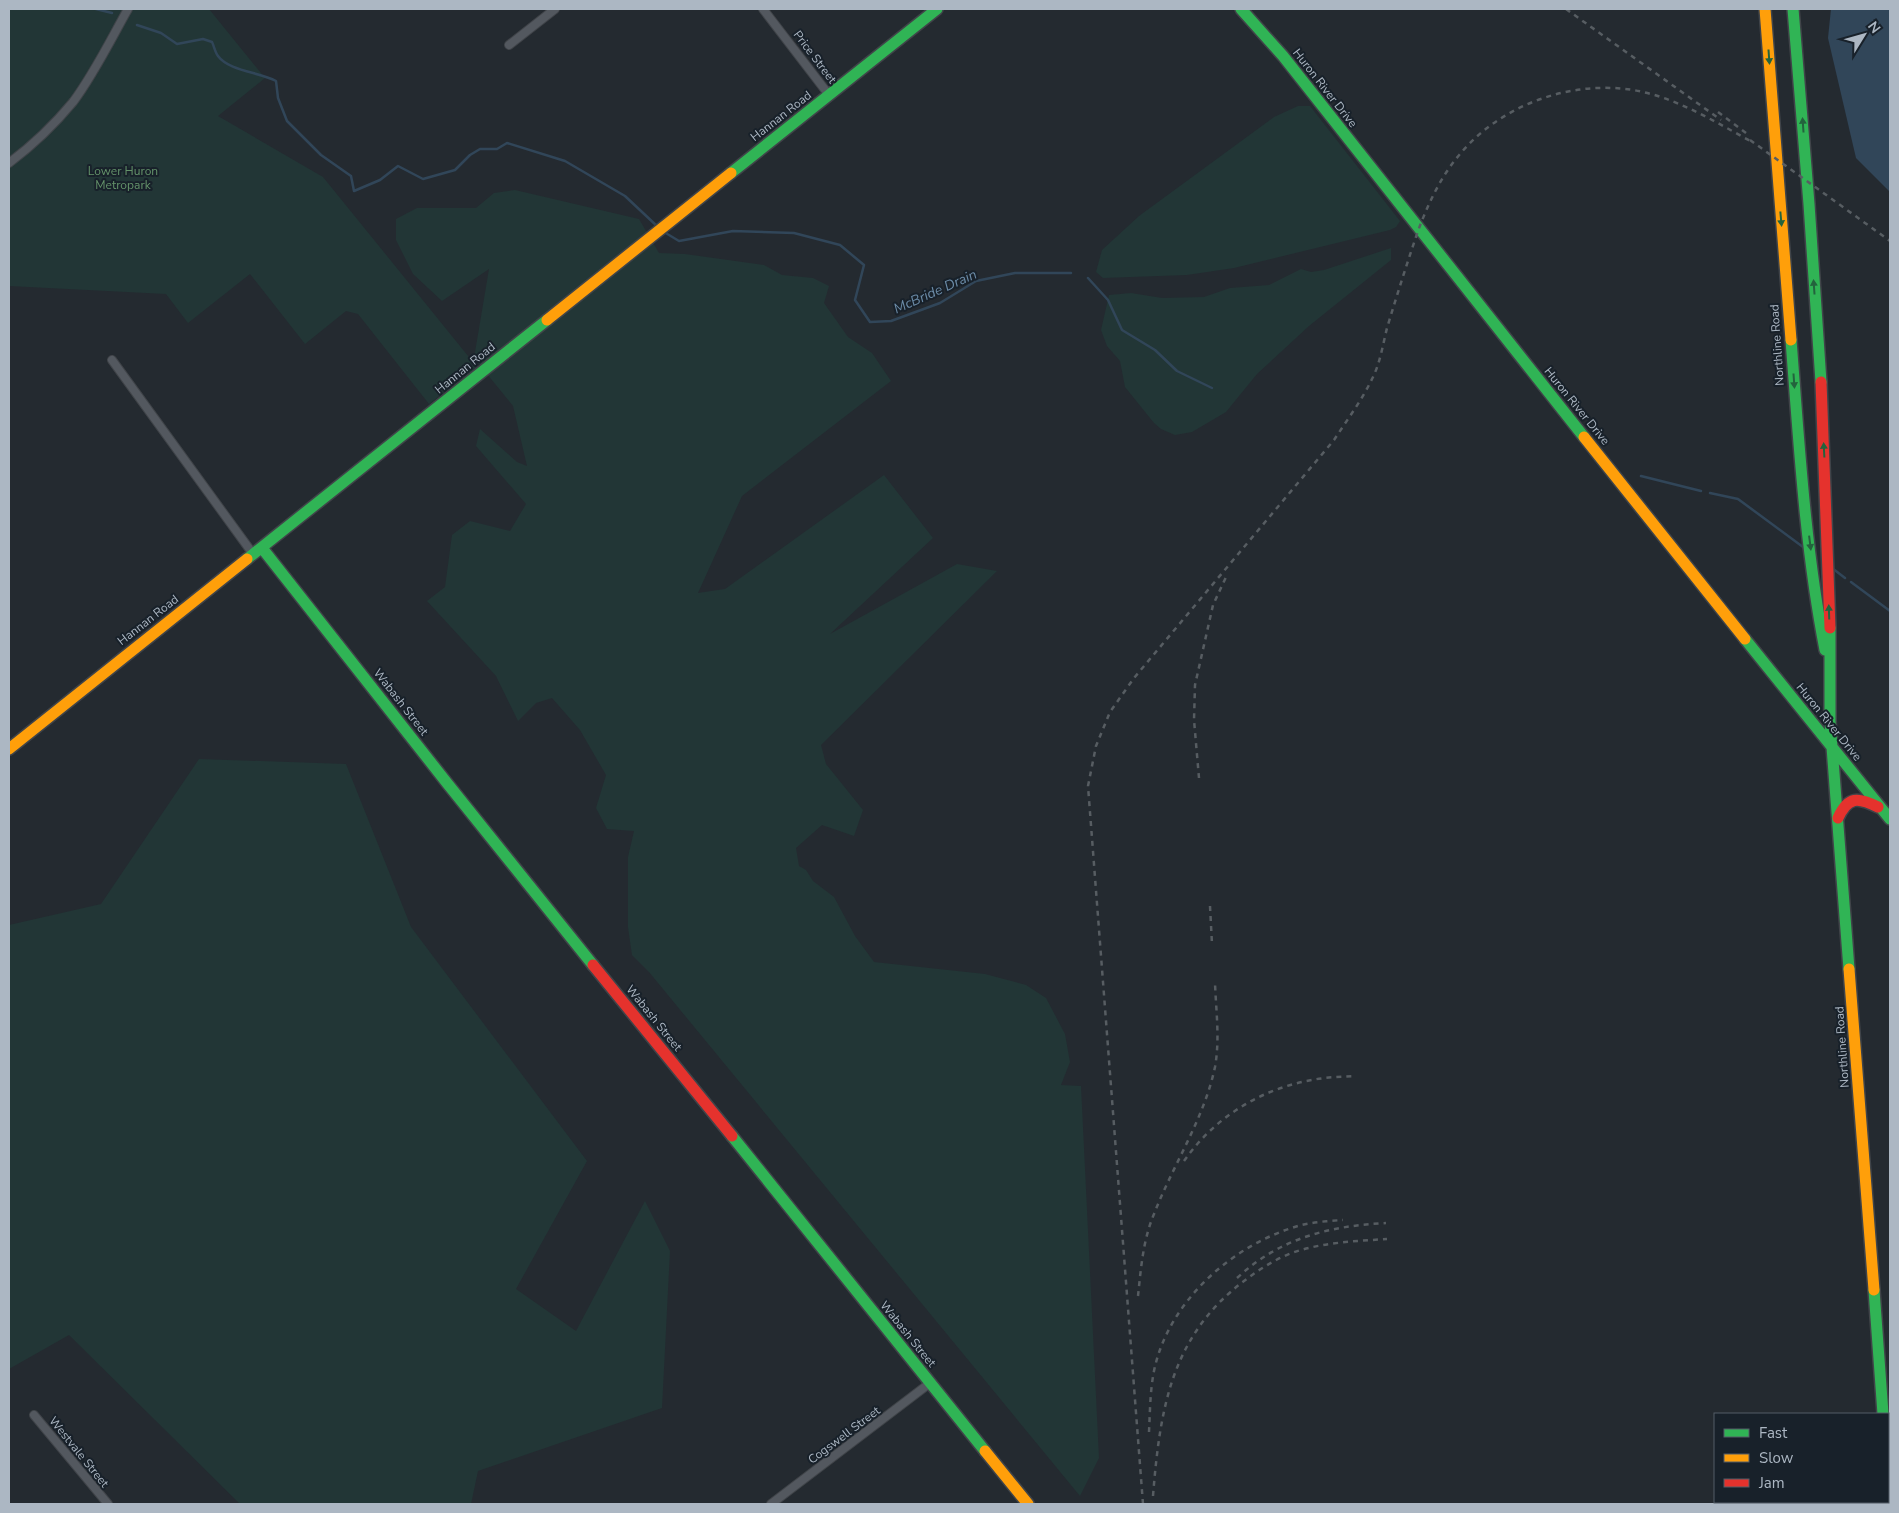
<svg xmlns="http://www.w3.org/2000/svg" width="1899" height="1513" viewBox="0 0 1899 1513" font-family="'Nunito Sans',sans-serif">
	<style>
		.green { fill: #223636 }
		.water { fill: #314659 }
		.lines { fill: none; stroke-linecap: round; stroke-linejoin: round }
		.stream { stroke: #314659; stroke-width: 2.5 }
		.street-casing { stroke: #404449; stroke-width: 10 }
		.fast-casing { stroke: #404449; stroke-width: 14 }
		.slow-casing { stroke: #404449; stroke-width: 14 }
		.jam-casing { stroke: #404449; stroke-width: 14 }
		.street { stroke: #53585f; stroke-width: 8 }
		.fast { stroke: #30b455; stroke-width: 11 }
		.slow { stroke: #ff9f0a; stroke-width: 11 }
		.jam { stroke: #e5322d; stroke-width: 11 }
		.rail { stroke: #575d62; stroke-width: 2.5; stroke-dasharray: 5 5; stroke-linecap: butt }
		.oneway { fill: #23633d }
		.labels { text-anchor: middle; stroke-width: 4; stroke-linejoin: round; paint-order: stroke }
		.street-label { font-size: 12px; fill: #acb7c3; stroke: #18212a }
		.park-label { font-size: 12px; fill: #64936a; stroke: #18212a }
		.water-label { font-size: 14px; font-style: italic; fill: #6c8ca8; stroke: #18212a }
	</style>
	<rect width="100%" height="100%" fill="#242a30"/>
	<!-- green -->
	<path class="green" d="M9,9H209L265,78L218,116L323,177L477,367L429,404L358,314L346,311L305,344L250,274L188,323L166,294L9,286Z
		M1298,106H1310L1400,221L1396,227L1390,230L1234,268L1187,275L1103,278L1096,272L1102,250L1139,216L1274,117Z
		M515,190L639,219L659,253L685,254L764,265L782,275L813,278L829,286L824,303L848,337L872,353L891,381L742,496L698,593L725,589L884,475L933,538L830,634L957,564L997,571L821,745L826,764L863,810L854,836L822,825L796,848L799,866L806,870L813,881L834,897L855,936L874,962L985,974L1026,985L1046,998L1065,1034L1070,1062L1061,1085L1081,1086L1099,1458L1080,1496L649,972L632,955L628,927V857L634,831L607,829L596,808L606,775L580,730L552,698L536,703L518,721L496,676L427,601L445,587L452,535L470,521L510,531L526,504L476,446L480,429L517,462L527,466L513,406L474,358L489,269L442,301L413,274L396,240V219L417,208H476L494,193Z
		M1391,248V260L1309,326L1257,374L1226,412L1192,432L1175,435L1161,429L1154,423L1125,387L1120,361L1107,346L1101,330L1109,295L1131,293L1162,298L1204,297L1230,288L1269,285L1301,269L1311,272L1324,270Z
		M199,759L346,764L411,927L587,1161L516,1289L576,1331L645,1201L670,1251L662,1408L478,1471L471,1504H240L69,1335L9,1369V925L101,904Z"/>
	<!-- water -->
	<path class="water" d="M1831,9H1890V192L1856,158L1828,38Z"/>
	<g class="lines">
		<!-- stream -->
		<path class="stream" d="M96,9L112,13
			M137,25L161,33L177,44L203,39L212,42C214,46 215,52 218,56C229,71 259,72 276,81L278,98L287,121L321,155L351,176L354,191L380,180L398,166L423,179L455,170L470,155L480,149H497L507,143L565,161L625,196L658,227
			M664,232L679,241L733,231L794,233L840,245L864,265L855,300L870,322L891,321L940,303L976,281L1015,273H1071
			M1088,278L1108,300L1122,330L1155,350L1177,371L1212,388
			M1641,476L1701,491
			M1710,493L1738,499L1803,547
			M1832,568L1845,578
			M1851,582L1890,611"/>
		<!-- street casing -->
		<g class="street-casing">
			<path id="street" d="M763,9L829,95
				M509,45L555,9
				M9,163C33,145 54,125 73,102C94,74 111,39 128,9
				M112,360L253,554
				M34,1415L108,1504
				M771,1504L930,1383"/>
		</g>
		<!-- fast casing -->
		<g class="fast-casing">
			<path id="fast" d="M1241,9L1283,56L1584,437
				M1793,9L1809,204L1821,382
				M731,173L937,9
				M1791,340C1799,443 1805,548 1825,650
				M262,548L447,783L593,965
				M247,559L547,320
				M1830,628V721L1849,969
				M1745,639L1890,819
				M732,1136L985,1451
				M1874,1290L1883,1414
				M1888,1470L1890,1502"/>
		</g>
		<!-- slow casing -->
		<g class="slow-casing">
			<path id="slow" d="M1765,9L1791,340
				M547,320L731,173
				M1584,437L1745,639
				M9,749L247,559
				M1849,969L1874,1290
				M985,1451L1028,1504"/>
		</g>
		<!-- jam casing -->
		<g class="jam-casing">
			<path id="jam" d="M1821,382L1830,628
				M1838,818C1848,796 1858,797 1878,807
				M593,965L732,1136"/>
		</g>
		<!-- street -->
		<use href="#street" class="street"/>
		<!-- fast -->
		<use href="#fast" class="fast"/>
		<!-- slow -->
		<use href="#slow" class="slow"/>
		<!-- jam -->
		<use href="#jam" class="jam"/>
		<!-- rail -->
		<path class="rail" d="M1566,9L1721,120
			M1718,112L1746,133
			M1750,140L1890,241
			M1199,778L1194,720L1195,685L1213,605L1227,575
			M1210,906L1212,944
			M1184,1161C1214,1118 1260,1089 1312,1080C1326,1077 1340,1077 1354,1076
			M1237,1278C1280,1238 1329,1226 1386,1223
			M1138,1296C1141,1268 1143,1240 1154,1214C1173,1165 1204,1119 1215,1067C1220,1039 1216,1011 1215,983
			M1149,1432C1150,1412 1150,1391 1154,1371C1168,1302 1232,1245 1298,1226C1312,1222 1328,1221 1343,1220
			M1153,1496C1160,1409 1171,1336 1244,1281C1261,1268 1280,1256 1301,1250C1329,1242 1358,1241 1387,1239
			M1143,1504L1088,786L1096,746L1110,712L1134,678L1334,440C1347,420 1362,400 1372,379C1380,364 1383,344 1387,328C1397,295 1407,263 1418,231C1428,204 1441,176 1460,154C1501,105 1570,80 1633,90C1676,97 1717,123 1754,143"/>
	</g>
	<!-- one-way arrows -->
	<defs><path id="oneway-solid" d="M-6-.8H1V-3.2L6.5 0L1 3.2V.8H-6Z" transform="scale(1.25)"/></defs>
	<g class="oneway">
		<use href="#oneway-solid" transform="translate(1769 57) rotate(86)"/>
		<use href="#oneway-solid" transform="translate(1803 125) rotate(-94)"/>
		<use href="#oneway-solid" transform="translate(1781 219) rotate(85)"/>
		<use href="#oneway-solid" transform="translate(1814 287) rotate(-94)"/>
		<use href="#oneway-solid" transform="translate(1794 381) rotate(86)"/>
		<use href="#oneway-solid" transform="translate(1824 450) rotate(-93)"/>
		<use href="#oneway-solid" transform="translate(1810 543) rotate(83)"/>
		<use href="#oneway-solid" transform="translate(1829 612) rotate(-92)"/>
	</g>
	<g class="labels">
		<!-- street labels -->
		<g class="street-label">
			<text transform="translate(815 57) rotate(53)" y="4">Price Street</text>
			<text transform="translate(1325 88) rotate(52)" y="4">Huron River Drive</text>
			<text transform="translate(781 116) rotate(-38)" y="4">Hannan Road</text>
			<text transform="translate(1777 345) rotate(-94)" y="4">Northline Road</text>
			<text transform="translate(465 368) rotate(-39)" y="4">Hannan Road</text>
			<text transform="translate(1577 406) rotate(51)" y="4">Huron River Drive</text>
			<text transform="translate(148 620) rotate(-38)" y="4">Hannan Road</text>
			<text transform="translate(401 702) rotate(52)" y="4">Wabash Street</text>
			<text transform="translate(1829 722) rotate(51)" y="4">Huron River Drive</text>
			<text transform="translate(654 1018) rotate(51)" y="4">Wabash Street</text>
			<text transform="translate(1842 1047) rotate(-94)" y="4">Northline Road</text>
			<text transform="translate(908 1334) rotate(51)" y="4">Wabash Street</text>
			<text transform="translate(844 1435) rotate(-37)" y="4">Cogswell Street</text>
			<text transform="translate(79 1452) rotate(51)" y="4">Westvale Street</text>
		</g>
		<!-- park labels -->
		<g class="park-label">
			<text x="123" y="175">Lower Huron<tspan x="123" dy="14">Metropark</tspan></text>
		</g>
		<!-- water labels -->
		<g class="water-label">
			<text transform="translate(935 291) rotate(-24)" y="5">McBride Drain</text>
		</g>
	</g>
	<!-- border -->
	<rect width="1899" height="1513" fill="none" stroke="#acb7c3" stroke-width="20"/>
	<!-- legend -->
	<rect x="1714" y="1413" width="175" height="90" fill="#18212a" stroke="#535d67"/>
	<rect x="1724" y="1429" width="25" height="8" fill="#30b455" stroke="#535d67"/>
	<text x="1759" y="1438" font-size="15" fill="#acb7c3">Fast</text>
	<rect x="1724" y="1454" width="25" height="8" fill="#ff9f0a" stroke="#535d67"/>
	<text x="1759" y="1463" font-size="15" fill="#acb7c3">Slow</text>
	<rect x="1724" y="1479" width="25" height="8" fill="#e5322d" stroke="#535d67"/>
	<text x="1759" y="1488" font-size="15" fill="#acb7c3">Jam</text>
	<!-- north arrow -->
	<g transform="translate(1864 35) rotate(53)" stroke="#18212a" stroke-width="4" paint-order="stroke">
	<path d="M0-4L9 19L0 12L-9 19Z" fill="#acb7c3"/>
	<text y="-8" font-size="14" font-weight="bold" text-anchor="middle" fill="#acb7c3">N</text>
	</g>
</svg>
